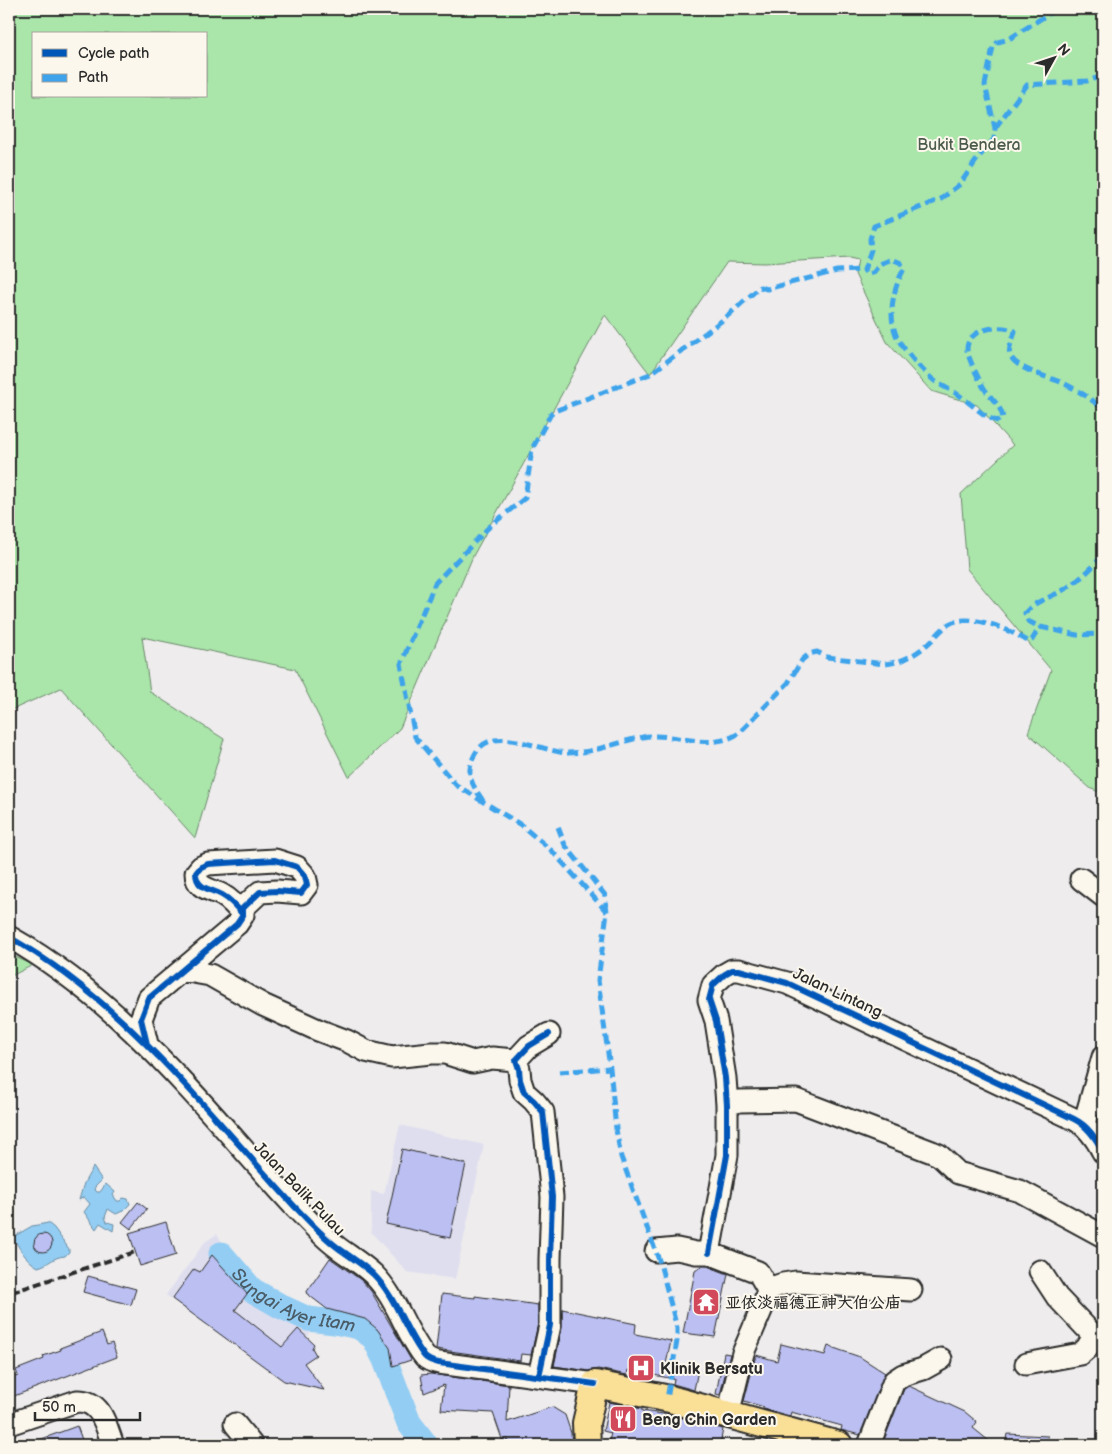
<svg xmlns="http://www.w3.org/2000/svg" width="1112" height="1454" viewBox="0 0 1112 1454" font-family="'Balsamiq Sans','LXGW WenKai TC',sans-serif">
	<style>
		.built { fill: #dfdeee }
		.green { fill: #aae5aa; stroke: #6a886a; fill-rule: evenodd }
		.water { fill: #93cdf3; stroke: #698ca3 }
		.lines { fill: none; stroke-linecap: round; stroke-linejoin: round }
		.stream { stroke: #698ca3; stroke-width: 4.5 }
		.river { stroke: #93cdf3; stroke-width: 25 }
		.building { fill: #bbbff1; stroke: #2b2b2b }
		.minor-casing { stroke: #2b2b2b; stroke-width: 25 }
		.major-casing { stroke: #2b2b2b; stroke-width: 30 }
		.minor { stroke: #fbf7ec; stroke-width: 21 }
		.major { stroke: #fadf96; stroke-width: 26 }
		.rail { stroke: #2b2b2b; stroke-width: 4; stroke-dasharray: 8 4; stroke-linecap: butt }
		.quiet { stroke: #3ea3eb; stroke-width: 5; stroke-dasharray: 10 5; stroke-linecap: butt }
		.cycleway-casing { stroke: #fbf7ec; stroke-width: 9 }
		.cycleway { stroke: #0057b8; stroke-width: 6 }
		.labels { text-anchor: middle; stroke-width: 4; stroke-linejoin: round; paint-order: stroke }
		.park-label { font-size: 16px; fill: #4b5a4b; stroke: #fbf7ec }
		.street-label { font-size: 16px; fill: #2b2b2b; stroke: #fbf7ec }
		.poi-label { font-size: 16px; font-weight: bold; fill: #2b2b2b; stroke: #fbf7ec; text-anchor: start }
		.water-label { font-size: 18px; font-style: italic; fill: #4a5c67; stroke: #fbf7ec }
	</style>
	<rect width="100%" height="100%" fill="#eeeced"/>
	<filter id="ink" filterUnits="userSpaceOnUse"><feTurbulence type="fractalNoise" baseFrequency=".02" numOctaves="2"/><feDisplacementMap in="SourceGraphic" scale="10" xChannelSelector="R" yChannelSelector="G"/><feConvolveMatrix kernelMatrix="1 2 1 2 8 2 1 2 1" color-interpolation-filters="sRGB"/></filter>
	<g filter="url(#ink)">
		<!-- built -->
		<path class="built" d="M400,1125L484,1145L455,1279L407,1272L371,1232V1191L384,1194Z
			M217,1234L227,1250L215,1259L247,1294L253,1299L312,1330L307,1338L314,1344L312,1348L316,1355L304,1363L323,1388H316L284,1381L166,1295L205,1242Z"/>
		<!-- green -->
		<path class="green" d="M9,9H1103V794L1090,788L1028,733L1051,670L967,569L961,494L1013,445L977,405L931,391L887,342L855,274L858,260L849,258L765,263L727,262L650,374L605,315L473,556L400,728L349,777L295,669L142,637L150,692L224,739L195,838L61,688L9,711ZM34,34H206V96H34Z
			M9,954L33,965L9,977Z"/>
		<!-- water -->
		<path class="water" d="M93,1167L102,1180L95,1187L94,1189L97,1192H100L106,1184L115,1192L113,1195L117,1201H120L123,1198L128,1199L130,1204L123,1211L116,1214L108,1209L105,1217L107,1222L114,1224L113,1231L100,1223L96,1229L84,1212L90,1204L84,1197L79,1200L84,1183Z
			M48,1223L54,1228L69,1249V1252L65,1256C52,1257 50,1264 38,1267C26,1260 20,1250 13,1237L32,1226Z"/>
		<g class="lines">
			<!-- stream -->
			<path class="stream" d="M1096,1442V1445"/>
			<!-- river -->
			<path class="river" id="s1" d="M221,1254L252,1290L282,1307L308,1319L335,1322L359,1327L374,1338L385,1360L409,1423L426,1445"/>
		</g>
		<!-- building -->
		<path class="building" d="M402,1149L466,1164L450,1238L386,1224Z
			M138,1202L147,1209L131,1229L122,1222Z
			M166,1222L176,1255L140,1266L129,1233Z
			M34 1243a9 9 0 1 1 18 0a9 9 0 1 1-18 0Z
			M212,1255L247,1294L235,1310L282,1347L298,1329L314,1344L312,1348L316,1355L304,1363L324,1390L284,1381L172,1299L194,1269L200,1272Z
			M330,1258L361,1280L371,1291L411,1360L393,1366L390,1348L377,1329L365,1319L327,1309L306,1293Z
			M702,1266H707L728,1274L715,1337L683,1333L695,1271Z
			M88,1276L136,1289L131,1305L83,1292Z
			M442,1294L475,1298V1296L538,1305V1324L531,1355L521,1354L520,1361L436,1349Z
			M562,1309L636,1324L635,1334L671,1341L666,1364L698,1370L694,1390L673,1384L674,1379L628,1370L627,1375L598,1369L589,1371L554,1366L562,1328Z
			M102,1332L107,1345L112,1343L117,1357L14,1396L9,1379L18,1376L16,1370L44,1359L43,1356L61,1350L60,1348Z
			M781,1344L825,1355L828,1346L860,1357L885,1373L860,1435L841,1430L842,1426L791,1412L790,1416L764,1409V1407L744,1401L756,1355L777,1361Z
			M724,1353L730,1354L720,1395L716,1394Z
			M431,1374L509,1385L507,1422L552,1407L565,1415L571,1433L572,1445H512L511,1442H508L507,1438L506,1445H504L493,1413L441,1410L444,1385L424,1393L421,1375Z
			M909,1386L965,1412L977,1422L973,1428L994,1445H882L904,1389Z
			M609,1402L642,1409V1411L671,1415L723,1429L720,1445H608L611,1433L603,1431Z
			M77,1426L84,1445H29L28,1444Z
			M1007,1434L1048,1436L1047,1445H1005Z"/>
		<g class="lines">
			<!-- minor casing -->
			<g class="minor-casing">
				<path id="minor" d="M1081,879L1103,896
					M9,937C125,1002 207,1112 296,1208C309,1221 322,1236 337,1247C349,1256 362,1264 373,1274C397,1298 405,1332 425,1357C429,1361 434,1362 439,1363L595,1384
					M182,970L210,975L263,1005L318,1030L347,1041L366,1051L392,1057L431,1053H445L473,1062L492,1058L516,1060
					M147,1044L141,1019L149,998L237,924L243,915V908L260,892L277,891L301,893L307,885L305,876L297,867L275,860L208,864L201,867L196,873C196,889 211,889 222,895C231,900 237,907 243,915
					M727,1105L739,1101L796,1100L932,1152L939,1155L958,1173L1020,1191L1103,1236
					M1084,1124L1103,1057
					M656,1251L677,1249L696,1253H709L758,1272L768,1289L765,1301L743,1353L728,1415
					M709,1253L727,1155V1105L725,1078L716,1021L709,1000L713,985L725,974L732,970H739L787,983L1074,1119C1088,1126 1096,1138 1103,1152
					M1040,1271L1057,1297L1094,1336
					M768,1289L783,1284L796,1282L911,1290
					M1026,1364L1080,1354L1087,1348L1094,1336L1103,1334
					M539,1376L550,1325V1259L552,1197L543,1112L534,1101L524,1092L520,1080L519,1069L516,1060L529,1046L549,1034
					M9,1424L77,1401C102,1400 106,1427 113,1445
					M235,1424L252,1445
					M869,1445L894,1381L903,1375L923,1369L941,1359"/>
			</g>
			<!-- major casing -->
			<g class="major-casing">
				<path id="major" d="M587,1445L586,1423L595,1384L670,1399L839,1445"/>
			</g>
			<!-- minor -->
			<use href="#minor" class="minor"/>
			<!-- major -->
			<use href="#major" class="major"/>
			<!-- rail -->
			<path class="rail" d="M12,1292L135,1252"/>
			<!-- quiet -->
			<path class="quiet" d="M1056,9L1009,39L998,42L993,47L985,85L995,128L994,139L978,158L960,184L941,199L874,226L870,239L871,250L864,270L867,274L873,273L880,264L892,259L901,263L904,269C894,287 888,311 895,332C898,344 920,368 930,377C938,385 950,389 959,395C972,404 982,416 997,421L1003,418C1001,405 991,399 984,388C980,382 967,356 967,349C967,328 1001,324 1015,331C1014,339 1006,349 1011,357C1020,372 1052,377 1067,385C1079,391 1093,400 1103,409
				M995,128L1027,85L1087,81L1103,76
				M1103,555C1092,568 1080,580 1065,589C1051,598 1035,600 1025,613L1028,621L1040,627L1077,635L1103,634
				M483,801C472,784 465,775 474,756C491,721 540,752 568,753C595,753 617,742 643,737C676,731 709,753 739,733L788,683L802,660L809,654L817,652L827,657L885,664C904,662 919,653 932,640C937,635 943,628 949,624C970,612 1011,630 1029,642L1032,640L1040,627
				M558,827L565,845L605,895L607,912L598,980L610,1068L616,1129L621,1157L660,1263L677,1328V1341L667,1399
				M607,912L552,851L521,825L456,785L415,737L401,664L435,583L489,527L525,498L532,449L552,412L650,374L724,319L760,287L767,289L837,271L864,270
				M559,1072L610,1068"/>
			<!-- cycleway casing -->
			<g class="cycleway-casing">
				<path id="cycleway" d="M9,937C125,1002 207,1112 296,1208C309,1221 322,1236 337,1247C349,1256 362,1264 373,1274C397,1298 405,1332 425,1357C429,1361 434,1362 439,1363L595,1384
					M147,1044L141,1019L149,998L237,924L243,915V908L260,892L277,891L301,893L307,885L305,876L297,867L275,860L208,864L201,867L196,873C196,889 211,889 222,895C231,900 237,907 243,915
					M709,1253L727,1155V1105L725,1078L716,1021L709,1000L713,985L725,974L732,970H739L787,983L1074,1119C1088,1126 1096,1138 1103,1152
					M539,1376L550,1325V1259L552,1197L543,1112L534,1101L524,1092L520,1080L519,1069L516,1060L529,1046L549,1034"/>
			</g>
			<!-- cycleway -->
			<use href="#cycleway" class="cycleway"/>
		</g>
	</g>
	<!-- icons -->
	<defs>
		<g id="temple-square" transform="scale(1.4375)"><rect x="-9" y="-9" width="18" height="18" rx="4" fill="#d1495b" stroke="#fbf7ec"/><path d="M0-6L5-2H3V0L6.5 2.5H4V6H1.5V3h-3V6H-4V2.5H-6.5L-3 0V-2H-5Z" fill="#fff"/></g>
		<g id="hospital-square" transform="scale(1.4375)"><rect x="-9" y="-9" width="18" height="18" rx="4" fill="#d1495b" stroke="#fbf7ec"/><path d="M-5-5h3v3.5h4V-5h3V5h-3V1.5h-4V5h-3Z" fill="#fff"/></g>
		<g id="restaurant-square" transform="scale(1.4375)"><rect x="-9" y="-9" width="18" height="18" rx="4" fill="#d1495b" stroke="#fbf7ec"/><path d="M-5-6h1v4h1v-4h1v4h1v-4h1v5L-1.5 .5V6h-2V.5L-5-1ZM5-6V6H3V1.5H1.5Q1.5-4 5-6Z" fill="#fff"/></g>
	</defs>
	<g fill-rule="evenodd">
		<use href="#temple-square" x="706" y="1302"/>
		<use href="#hospital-square" x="641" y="1368"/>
		<use href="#restaurant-square" x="623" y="1419"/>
	</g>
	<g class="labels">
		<!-- park labels -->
		<g class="park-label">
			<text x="969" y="150">Bukit Bendera</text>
		</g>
		<!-- street labels -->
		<g class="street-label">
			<text transform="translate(838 992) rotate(25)" y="6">Jalan Lintang</text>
			<text transform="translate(300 1188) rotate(46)" y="6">Jalan Balik Pulau</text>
		</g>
		<!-- poi labels -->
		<g class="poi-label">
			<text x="725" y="1308">亚依淡福德正神大伯公庙</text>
			<text x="660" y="1374">Klinik Bersatu</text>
			<text x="642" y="1425">Beng Chin Garden</text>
		</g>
		<!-- water labels -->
		<g class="water-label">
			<text dy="6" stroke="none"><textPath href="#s1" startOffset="90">Sungai Ayer Itam</textPath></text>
		</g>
	</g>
	<!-- margin -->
	<rect width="1112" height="1454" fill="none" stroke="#fbf7ec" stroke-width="30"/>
	<rect x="15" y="15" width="1082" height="1424" fill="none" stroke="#2b2b2b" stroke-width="2" filter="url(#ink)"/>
	<!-- legend -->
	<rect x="32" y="32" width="175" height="65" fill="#fbf7ec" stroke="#a8a59f"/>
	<rect x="42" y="49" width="25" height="8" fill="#0057b8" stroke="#a8a59f"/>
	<text x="78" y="58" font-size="15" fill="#2b2b2b">Cycle path</text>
	<rect x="42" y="74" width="25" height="8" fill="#3ea3eb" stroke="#a8a59f"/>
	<text x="78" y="82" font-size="15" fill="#2b2b2b">Path</text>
	<!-- north arrow -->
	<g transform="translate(1054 58) rotate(50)" stroke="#fbf7ec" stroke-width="4" paint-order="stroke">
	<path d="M0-4L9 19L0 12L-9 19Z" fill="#2b2b2b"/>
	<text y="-8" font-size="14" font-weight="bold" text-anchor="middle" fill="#2b2b2b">N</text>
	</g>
	<!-- scale -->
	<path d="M35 1412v8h105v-8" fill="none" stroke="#2b2b2b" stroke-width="2.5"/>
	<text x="42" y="1412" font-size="15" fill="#2b2b2b" stroke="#fbf7ec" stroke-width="4" paint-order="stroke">50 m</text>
</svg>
